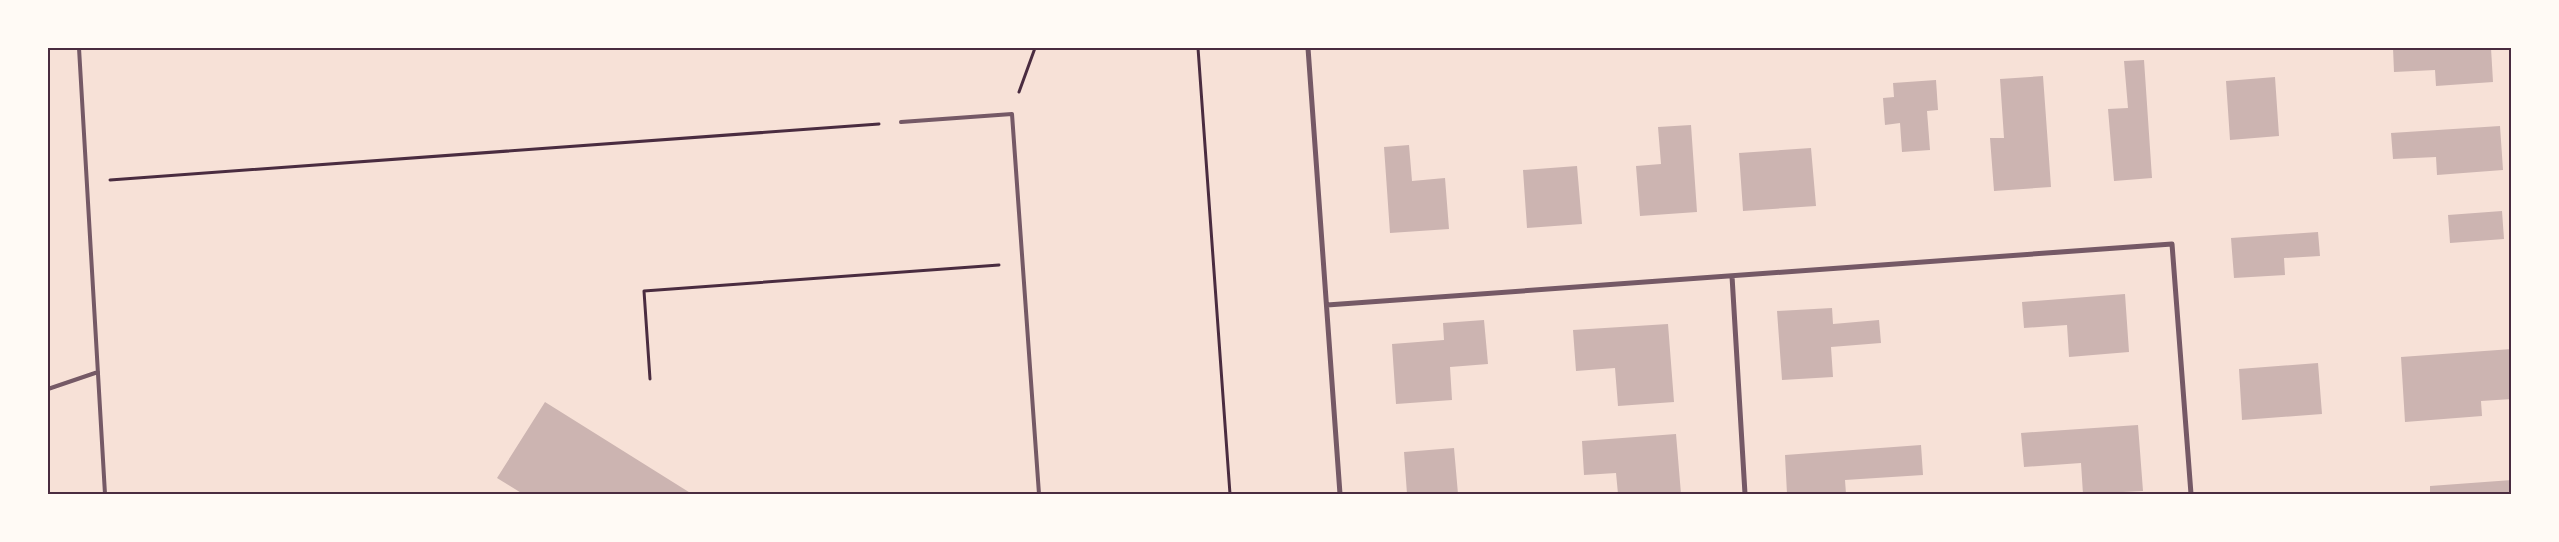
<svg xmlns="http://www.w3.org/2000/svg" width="2559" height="542" viewBox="0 0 2559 542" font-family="Bitter,serif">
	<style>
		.building { fill: #ccb4b1 }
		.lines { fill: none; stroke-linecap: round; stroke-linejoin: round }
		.path { stroke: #4a2c40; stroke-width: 3 }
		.service { stroke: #755966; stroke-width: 4 }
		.minor { stroke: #755966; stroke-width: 5 }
		.neatline { fill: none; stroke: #4a2c40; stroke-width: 2 }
	</style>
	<rect width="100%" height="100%" fill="#f7e1d7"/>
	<!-- building -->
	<path class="building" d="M2393,48H2491L2493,82L2436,86L2435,70L2394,72Z
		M2144,60L2152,178L2114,181L2108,109L2128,108L2124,61Z
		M2043,76L2051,187L1994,191L1990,138H2004L2000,79Z
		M2275,77L2279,136L2230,140L2226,81Z
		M1936,80L1938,110L1927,111L1930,150L1902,152L1900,123L1885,125L1883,98L1894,97L1893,83Z
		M1691,125L1697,212L1640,216L1636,166L1661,164L1658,127Z
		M2500,126L2503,170L2437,175L2436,157L2393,159L2391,133Z
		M1409,145L1412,181L1445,178L1449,229L1390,233L1384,147Z
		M1811,148L1816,206L1743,211L1739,153Z
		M1577,166L1582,224L1527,228L1523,170Z
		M2502,211L2504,239L2450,243L2448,215Z
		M2318,232L2320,256L2284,258L2285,275L2234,278L2231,238Z
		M2125,294L2129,352L2069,357L2067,325L2024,328L2022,302Z
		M1832,308L1833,324L1879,320L1881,343L1831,347L1833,377L1782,380L1777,311Z
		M1484,320L1488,364L1450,367L1452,400L1396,404L1392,344L1444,340L1443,323Z
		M1668,324L1674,402L1618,406L1615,368L1576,371L1573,330Z
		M2512,349V399L2481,401L2482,416L2405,422L2401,357Z
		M2318,363L2322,414L2242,420L2239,369Z
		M545,402L692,494H523L497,478Z
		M2138,425L2143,491L2083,494L2081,463L2024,467L2021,433Z
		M1676,434L1681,494H1618L1616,473L1584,475L1582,441Z
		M1921,445L1923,475L1845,480L1846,494H1787L1785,455Z
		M1454,448L1458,494H1407L1404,452Z
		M2512,480V494H2430V486Z"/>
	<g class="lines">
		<!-- path -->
		<path class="path" d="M1198,48L1230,494
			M1019,92L1035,48
			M110,180L879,124
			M650,379L644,291L999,265"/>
		<!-- service -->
		<path class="service" d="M79,48L105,494
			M901,122L1012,114L1039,494
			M48,389L98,372"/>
		<!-- minor -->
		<path class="minor" d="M1308,48L1340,494
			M1732,276L1745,494
			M1327,305L2172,244L2191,494"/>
	</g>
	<!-- border -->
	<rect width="2559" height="542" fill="none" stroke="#fffaf5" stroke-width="98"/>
	<rect x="49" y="49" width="2461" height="444" class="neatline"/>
</svg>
